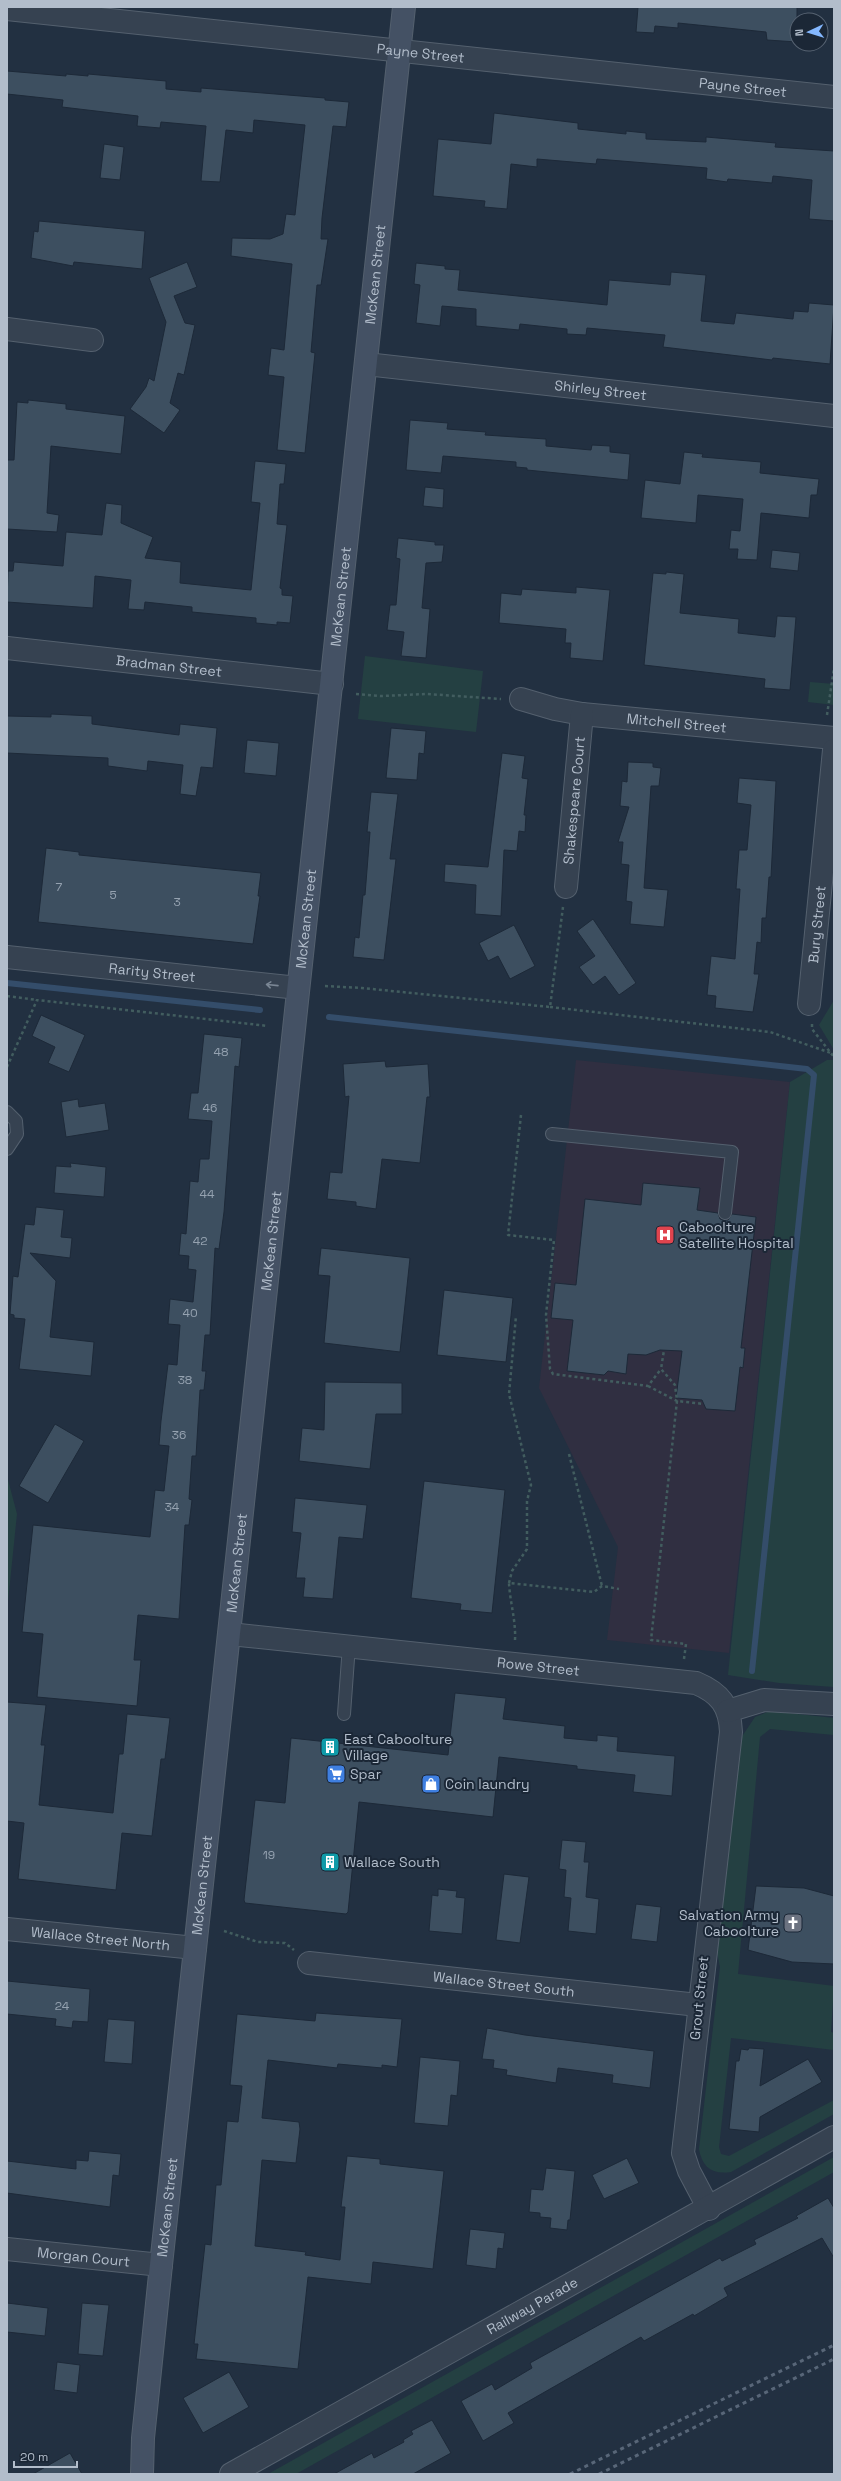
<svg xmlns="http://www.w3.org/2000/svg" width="841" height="2481" viewBox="0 0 841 2481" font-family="'Space Grotesk',sans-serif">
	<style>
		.medical { fill: #302f41 }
		.green { fill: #244042 }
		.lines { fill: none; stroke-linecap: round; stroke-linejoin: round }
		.stream { stroke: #344d6a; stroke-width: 6 }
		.building { fill: #3d4f60; stroke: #1d2938 }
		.service-casing { stroke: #54606e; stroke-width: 14 }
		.minor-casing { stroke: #54606e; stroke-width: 24 }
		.tertiary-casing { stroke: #54606e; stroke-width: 24 }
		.secondary-casing { stroke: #54606e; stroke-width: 24 }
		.path { stroke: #425d5f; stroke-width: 2.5; stroke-dasharray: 3 3; stroke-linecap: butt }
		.service { stroke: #364251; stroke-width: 12 }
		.minor { stroke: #364251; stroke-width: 22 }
		.tertiary { stroke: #364251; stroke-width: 22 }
		.secondary { stroke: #445164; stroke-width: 22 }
		.rail { stroke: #586678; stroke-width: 3; stroke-dasharray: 4 4; stroke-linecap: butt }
		.oneway { stroke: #7a8694 }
		.labels { text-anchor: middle; stroke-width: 4; stroke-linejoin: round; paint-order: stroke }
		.number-label { font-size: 12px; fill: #95a2b0 }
		.street-label { font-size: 14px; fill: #b2bdcb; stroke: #1b2736 }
		.poi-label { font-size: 14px; fill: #b2bdcb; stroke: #1b2736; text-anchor: start }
	</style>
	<rect width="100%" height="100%" fill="#223041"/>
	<!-- medical -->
	<path class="medical" d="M576,1060L790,1082L729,1653L607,1640L618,1547L539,1388Z"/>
	<!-- green -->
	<path class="green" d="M365,656L483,671L476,732L358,719Z
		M810,682L834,684V705L808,702Z
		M834,1000V1050L819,1025Z
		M827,1060H834V1687L779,1683L728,1675L790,1082Z
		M7,1476L17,1514L7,1611Z
		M770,1711L834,1718V1735L770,1729L760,1737L738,1974L834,1986L831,2032L834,2033V2050L731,2038L719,2147L721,2154L729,2156L834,2100V2114L731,2172C712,2175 702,2167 699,2149L720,1967L717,1952L722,1895L741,1738L755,1717Z
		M834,2157V2172L296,2474H268Z"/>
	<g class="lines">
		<!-- stream -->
		<path class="stream" d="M7,983L260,1010
			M329,1017L807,1069L814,1075L752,1671"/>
	</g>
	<!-- building -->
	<path class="building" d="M638,7H797V42L767,40L766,32L678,23V28L655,26L654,33L636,32Z
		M7,71L66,76V74L88,76V74L166,81V89L201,92V88L325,98V100L349,102L346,127L333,126L322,218L321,239H328L321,285H317L311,352L315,353L305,453L277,450L284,377L268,375L271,348L284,350L292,264L231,256L232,238L270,239L283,234L286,214L295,215L305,125L254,120L253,133L226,130L220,182L201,181L206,126L161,122L160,128L137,126L138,116L62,107L63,100L7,94Z
		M494,113L578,123V129L626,134V131L646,133V139L706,142V137L776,143L775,147L834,151V221L809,219L812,180L773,176L772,183L728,179L727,182L706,179L707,168L597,159L596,164L537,159V167L511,164L507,209L484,207L485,201L433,196L438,139L491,144Z
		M104,144L124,147L120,180L100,178Z
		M39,221L145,231L142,269L74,262L73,266L31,258L34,231L38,232Z
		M187,262L197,287L174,296L185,323L195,325L184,375L178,373L170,403L180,410L164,433L130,409L146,387L149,378L154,381L166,322L149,278Z
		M416,263L445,266V269L460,270L458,290L607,305L609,280L670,285L671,272L706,275L701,321L734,324L736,313L793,319L794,311L808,312L809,303L834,305L830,364L773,358L772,360L663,347L665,335L587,328L586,335L567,334V329L520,324L519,330L476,326V309L442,306L440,326L416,323L420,285L414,284Z
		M28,400L66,404V409L125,416L121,454L51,446L47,513L59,515L57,532L7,529V460H14L17,402L28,403Z
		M410,420L448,423L447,429L486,432L485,435L546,439V446L591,450L592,445L610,446V452L630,454L628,480L527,470V468L516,467V462L443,456L441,473L406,470Z
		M684,452L703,454L702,457L761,462L760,473L819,479L817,495H811L809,518L761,513L757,560L737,559L738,549H729L731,530L740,531L743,499L698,495L696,523L641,518L645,480L680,484Z
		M255,461L286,464L284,484H280L277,524L287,525L280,588L282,589V595L293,596L290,623L277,622V625L256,623V618L192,612V607L145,602L144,610L128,609L131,580L95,576L93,608L7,602L8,571H13L14,562L63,566L66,532L102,535L106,503L122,505L121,523L153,537L145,558L181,562L180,583L251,590L260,503L251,502Z
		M425,487L444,489L443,508L423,506Z
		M398,538L435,542V545H444L442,562L426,563L422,608L430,609L426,658L401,656L404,632L387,630L390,605H396L400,559L396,558Z
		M772,550L800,553L798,571L770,568Z
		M666,572L684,574L680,613L739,619L738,633L775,637L777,616L796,617L790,690L764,688L765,679L644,665L653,573L666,574Z
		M576,587L610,590L603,661L570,658L571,643H565L566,629L499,623L501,593L521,595L522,589L576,593Z
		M51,714L92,716V724L179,735L180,724L217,728L213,768L201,767L196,796L180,794L183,765L148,761L147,771L108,766V758L7,753V716L51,717Z
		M391,728L426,731L424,754L419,753L417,780L386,778Z
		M247,740L279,743L276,776L244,773Z
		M502,753L525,756L522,778L528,779L524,815H526L525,832L519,831L517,851L504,850L501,916L475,914L476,885L444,882L445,864L488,867Z
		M628,762L653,763V767L661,768L659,786H651L644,888L668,890L664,927L630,924L632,902L626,901L629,865L621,864L623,842H618L629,807L620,806L622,781L627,782Z
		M739,778L776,781L771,877H769L766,918H762L761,943L757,942L754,974H759L753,1012L715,1008L716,996L707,995L711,956L735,959L740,889H736L739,850H747L751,805L737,803Z
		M371,792L398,794L390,859H396L384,960L353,957L355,937L359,938L363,895H365L370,832H367Z
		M46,848L79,852V855L261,873L258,896H260L253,944L38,922Z
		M593,919L636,983L619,995L605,976L593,985L579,967L595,956L577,931Z
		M514,925L535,966L510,979L498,956L488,961L479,943Z
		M41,1015L85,1035L69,1072L48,1063L55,1047L32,1036Z
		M204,1034L242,1038L239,1067L235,1066L224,1212L219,1249L215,1248L210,1335H205L202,1371H206L204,1390H200L196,1456H192L189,1499L192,1500L189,1525H185L179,1619L138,1615L134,1660H141L137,1706L37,1697L43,1634L22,1632L33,1525L150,1537L155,1490L164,1491L169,1446L159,1445L161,1421L168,1364L177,1365L180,1325L168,1324L170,1299L193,1302L196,1270L188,1269L189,1256L179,1255L181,1233L186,1234L190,1181L198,1182L200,1159H209L212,1121L188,1119L191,1093H198Z
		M385,1061L386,1067L428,1064L430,1097H427L420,1163L382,1159L376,1209L356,1206V1202L327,1199L330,1172L342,1173L349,1096L345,1097L343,1064Z
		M78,1099L79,1107L105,1103L109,1130L66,1137L61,1102Z
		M70,1163L106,1167L104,1197L54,1193L56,1166L71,1167Z
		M643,1183L700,1188L697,1210L718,1213L720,1219L724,1220H728L732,1214L756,1217L741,1348H745L743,1368L740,1367L735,1411L706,1409L702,1400L676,1398L682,1351L660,1350L646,1355L628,1354L626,1374L608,1371L604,1375L567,1371L573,1320L551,1318L555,1283L576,1285L585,1199L641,1205Z
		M36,1207L64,1210L61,1237L72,1238L70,1258L30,1253L56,1281L50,1337L94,1342L91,1376L19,1369L25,1319L14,1318V1315L10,1314L13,1276L18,1277L25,1224L34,1225Z
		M321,1248L410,1258L400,1352L324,1343L330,1276L318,1275Z
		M444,1290L513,1298L506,1362L437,1355Z
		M325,1382L402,1383V1414H376L370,1469L299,1461L302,1428L324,1430Z
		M55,1424L84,1441L48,1503L19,1486Z
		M424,1481L505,1490L492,1613L460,1610L461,1604L411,1598Z
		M295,1498L367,1505L363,1539L339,1537L333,1599L303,1597L305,1578H296L301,1533L292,1532Z
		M455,1693L506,1698L503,1719L565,1726L564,1738L597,1741V1735L618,1737L617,1751L675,1756L672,1796L633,1792L635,1775L577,1769V1766L499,1757L493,1817L359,1802L348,1912L346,1914L245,1903L244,1900L255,1800L285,1803L291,1738L448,1755Z
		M7,1702L46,1705L41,1745H45L39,1805L113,1813L119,1754H123L127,1714L170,1718L165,1759H161L152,1836L122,1833L116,1890L18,1879L24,1823L7,1821Z
		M562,1840L586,1842L584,1862H589L586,1897L599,1899L596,1934L568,1931L571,1898L564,1897L566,1870L559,1869Z
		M504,1874L529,1877L520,1943L496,1940Z
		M756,1886L804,1888L834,1896V1964L792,1962L748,1950Z
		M438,1889L457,1891L456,1897L465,1898L462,1934L429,1931L432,1895L438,1896Z
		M636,1904L661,1907L657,1942L631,1939Z
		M7,1981L90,1989L88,2022L73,2021L72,2028L55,2026L56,2019L7,2014Z
		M316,2013L402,2019L397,2067L382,2065V2068L338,2064L337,2068L268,2060L262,2118L299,2122L300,2129L296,2163L262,2160L255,2246L306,2252L305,2255L340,2260L345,2207H341L347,2156L380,2159V2164L444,2171L433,2269L373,2262L371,2284L308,2277L298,2369L196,2359L198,2344H194L205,2244L211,2245L216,2185H221L227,2121L238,2122L242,2086L230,2085L237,2014L315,2021Z
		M108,2019L135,2021L132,2064L104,2062Z
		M487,2028L525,2035L654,2051L650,2088L612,2083L613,2075L558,2068L556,2083L506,2075L507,2070L493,2068L494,2060L482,2059Z
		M749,2048L764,2049L760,2086L808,2059L822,2082L760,2117L759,2132L729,2129L736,2061H739L741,2049L748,2050Z
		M420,2057L460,2061L457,2096L451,2095L448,2126L414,2123Z
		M89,2151L121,2154L119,2176L113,2175L110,2207L7,2193V2161L76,2169V2160L88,2161Z
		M627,2158L639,2183L604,2199L592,2175Z
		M546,2168L575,2171L570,2220H568L567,2230L550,2228L551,2218L540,2217V2213L529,2212L531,2189L543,2190Z
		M828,2198L834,2208V2258L822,2238L724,2288L728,2296L694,2316L693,2314L644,2341L641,2337L508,2413L514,2423L483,2441L461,2401L492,2384L495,2390L532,2368L530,2363L720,2258L722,2261L756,2244L754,2240L798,2218L796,2216Z
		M470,2229L505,2233L503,2249L498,2248L496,2269L466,2265Z
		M7,2303L48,2308L45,2336L7,2332Z
		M82,2303L109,2305L103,2356L78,2354Z
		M57,2362L80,2365L77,2393L54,2390Z
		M229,2372L249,2407L203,2433L183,2398Z
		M432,2420L451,2453L413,2474H334L372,2453L374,2458L404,2442L403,2440L413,2434L411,2431Z
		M70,2453L82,2474H33Z"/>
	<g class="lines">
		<!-- service casing -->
		<g class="service-casing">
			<path id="service" d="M7,1112L16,1121L17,1134L7,1149
				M552,1134L732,1152L725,1213
				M344,1714L349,1645"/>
		</g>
		<!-- minor casing -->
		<g class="minor-casing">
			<g id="minor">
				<path id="s1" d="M7,9L834,97"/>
				<path d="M7,329L92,340"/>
				<path id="s2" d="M366,364L834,416"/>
				<path id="s3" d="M7,648L332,684"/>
				<path id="s4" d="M521,699L555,709L582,714L834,738"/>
				<path id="s5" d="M566,887L582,714"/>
				<path id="s6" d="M7,957L298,988"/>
				<path id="s7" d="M809,1004L834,750"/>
				<path id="s8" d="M230,1634L696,1683C720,1693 730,1706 731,1732L683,2153L689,2171L709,2209"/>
				<path d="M728,1711L764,1700L834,1704"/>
				<path id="s9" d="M309,1963L698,2005"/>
				<path id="s10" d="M7,2249L161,2265"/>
				<path id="s11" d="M231,2474L834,2137"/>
			</g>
		</g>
		<!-- tertiary casing -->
		<g class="tertiary-casing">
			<g id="tertiary">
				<path id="s12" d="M7,1929L195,1948"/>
			</g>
		</g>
		<!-- secondary casing -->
		<g class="secondary-casing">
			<g id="secondary">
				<path id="s13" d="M142,2474L143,2438L161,2265L404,7"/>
			</g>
		</g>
		<!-- path -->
		<path class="path" d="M356,694L381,696L427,694L501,699
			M827,715L834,668
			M325,986L362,988L550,1007L563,907
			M7,996L37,1000
			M550,1007L770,1032L834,1054
			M812,1024V1029L834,1057
			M7,1067L37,1000L268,1026
			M521,1115L508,1235L554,1240L546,1315L550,1369L553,1374L648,1386L661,1369
			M648,1386L677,1401L675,1385L661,1369L664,1350
			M569,1454L602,1586
			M509,1583L512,1571L527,1549V1501L531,1485L509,1394L516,1316
			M515,1640C516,1620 510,1603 509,1583L594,1592L602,1586L619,1589
			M684,1659L686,1644L651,1640L677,1401L704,1404
			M224,1931L258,1942L285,1943L294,1950"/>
		<!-- service -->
		<use href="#service" class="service"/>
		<!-- minor -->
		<use href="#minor" class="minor"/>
		<!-- tertiary -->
		<use href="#tertiary" class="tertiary"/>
		<!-- secondary -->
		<use href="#secondary" class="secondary"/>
		<!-- rail -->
		<path class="rail" d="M570,2474L834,2345
			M599,2474L834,2359"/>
	</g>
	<!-- one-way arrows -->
	<defs><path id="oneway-shaft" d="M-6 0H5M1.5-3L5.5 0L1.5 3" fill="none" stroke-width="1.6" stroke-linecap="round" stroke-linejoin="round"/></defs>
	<use class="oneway" href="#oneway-shaft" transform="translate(272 985) rotate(-174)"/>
	<!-- icons -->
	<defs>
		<g id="hospital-square" transform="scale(1)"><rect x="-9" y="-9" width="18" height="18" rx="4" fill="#e0444e" stroke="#1b2736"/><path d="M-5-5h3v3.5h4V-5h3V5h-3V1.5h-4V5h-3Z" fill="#fff"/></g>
		<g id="building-square" transform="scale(1)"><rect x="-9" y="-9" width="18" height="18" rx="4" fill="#0f9aa8" stroke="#1b2736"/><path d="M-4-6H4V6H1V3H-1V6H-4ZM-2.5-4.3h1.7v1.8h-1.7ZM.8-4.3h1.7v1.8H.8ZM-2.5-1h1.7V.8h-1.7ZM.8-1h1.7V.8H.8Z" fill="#fff"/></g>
		<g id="supermarket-square" transform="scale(1)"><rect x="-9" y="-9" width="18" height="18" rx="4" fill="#3f7fe0" stroke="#1b2736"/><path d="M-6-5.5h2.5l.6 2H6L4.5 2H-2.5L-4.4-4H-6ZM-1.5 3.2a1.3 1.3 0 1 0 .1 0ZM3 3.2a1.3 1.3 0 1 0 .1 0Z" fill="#fff"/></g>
		<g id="shop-square" transform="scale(1)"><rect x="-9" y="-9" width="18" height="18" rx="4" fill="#3f7fe0" stroke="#1b2736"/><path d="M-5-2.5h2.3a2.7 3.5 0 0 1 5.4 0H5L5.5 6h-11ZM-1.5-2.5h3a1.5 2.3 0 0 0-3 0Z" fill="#fff"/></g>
		<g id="church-square" transform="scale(1)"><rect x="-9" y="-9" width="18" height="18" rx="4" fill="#6b7280" stroke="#1b2736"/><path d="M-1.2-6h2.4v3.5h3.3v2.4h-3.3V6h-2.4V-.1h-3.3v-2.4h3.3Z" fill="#fff"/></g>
	</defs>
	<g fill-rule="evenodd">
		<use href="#hospital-square" x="665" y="1235"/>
		<use href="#building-square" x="330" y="1747"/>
		<use href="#supermarket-square" x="336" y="1774"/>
		<use href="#shop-square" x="431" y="1784"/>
		<use href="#building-square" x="330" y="1862"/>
		<use href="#church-square" x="793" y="1923"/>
	</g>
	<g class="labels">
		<!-- number labels -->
		<g class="number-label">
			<text x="59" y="891">7</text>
			<text x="113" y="899">5</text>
			<text x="177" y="906">3</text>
			<text x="221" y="1056">48</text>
			<text x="210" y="1112">46</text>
			<text x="207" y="1198">44</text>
			<text x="200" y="1245">42</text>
			<text x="190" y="1317">40</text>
			<text x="185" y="1384">38</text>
			<text x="179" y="1439">36</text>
			<text x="172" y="1511">34</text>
			<text x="269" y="1859">19</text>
			<text x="62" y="2010">24</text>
		</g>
		<!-- street labels -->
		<g class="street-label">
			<text dy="5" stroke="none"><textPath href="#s1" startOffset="416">Payne Street</textPath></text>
			<text dy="5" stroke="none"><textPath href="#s1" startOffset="740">Payne Street</textPath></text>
			<text dy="5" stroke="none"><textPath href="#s13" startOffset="2212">McKean Street</textPath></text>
			<text dy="5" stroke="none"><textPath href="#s2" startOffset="236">Shirley Street</textPath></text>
			<text dy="5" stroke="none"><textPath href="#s13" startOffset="1888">McKean Street</textPath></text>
			<text dy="5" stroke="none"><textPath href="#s3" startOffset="163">Bradman Street</textPath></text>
			<text dy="5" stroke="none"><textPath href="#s4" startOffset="158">Mitchell Street</textPath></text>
			<text dy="5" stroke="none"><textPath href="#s5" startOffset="87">Shakespeare Court</textPath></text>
			<text dy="5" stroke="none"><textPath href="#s13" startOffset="1564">McKean Street</textPath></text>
			<text dy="5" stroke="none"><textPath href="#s7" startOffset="80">Bury Street</textPath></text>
			<text dy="5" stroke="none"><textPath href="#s6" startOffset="146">Rarity Street</textPath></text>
			<text dy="5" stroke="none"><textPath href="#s13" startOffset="1240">McKean Street</textPath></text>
			<text dy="5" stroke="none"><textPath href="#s13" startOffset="916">McKean Street</textPath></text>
			<text dy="5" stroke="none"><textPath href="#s8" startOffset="310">Rowe Street</textPath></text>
			<text dy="5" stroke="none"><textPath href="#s13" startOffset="592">McKean Street</textPath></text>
			<text dy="5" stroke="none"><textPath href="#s12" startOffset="94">Wallace Street North</textPath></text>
			<text dy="5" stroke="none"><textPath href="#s9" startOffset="196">Wallace Street South</textPath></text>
			<text transform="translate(699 1998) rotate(-84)" y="5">Grout Street</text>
			<text dy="5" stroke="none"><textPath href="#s13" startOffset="268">McKean Street</textPath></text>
			<text dy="5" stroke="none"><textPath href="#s10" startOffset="77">Morgan Court</textPath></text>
			<text dy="5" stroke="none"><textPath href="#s11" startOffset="345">Railway Parade</textPath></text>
		</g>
		<!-- poi labels -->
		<g class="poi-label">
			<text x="679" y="1232">Caboolture<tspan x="679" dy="16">Satellite Hospital</tspan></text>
			<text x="344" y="1744">East Caboolture<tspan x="344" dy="16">Village</tspan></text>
			<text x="350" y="1779">Spar</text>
			<text x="445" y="1789">Coin laundry</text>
			<text x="344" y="1867">Wallace South</text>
			<text x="779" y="1920" text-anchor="end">Salvation Army<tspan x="779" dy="16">Caboolture</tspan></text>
		</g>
	</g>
	<!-- border -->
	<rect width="841" height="2481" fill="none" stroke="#b2bdcb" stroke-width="16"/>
	<!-- north arrow -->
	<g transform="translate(809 32) rotate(266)"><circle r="19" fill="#1b2736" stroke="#576372"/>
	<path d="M0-3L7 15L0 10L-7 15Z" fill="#84b8ff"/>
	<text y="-6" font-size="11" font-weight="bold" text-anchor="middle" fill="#b2bdcb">N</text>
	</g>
	<!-- scale -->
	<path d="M14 2461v6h63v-6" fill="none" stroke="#b2bdcb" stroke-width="2"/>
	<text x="20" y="2461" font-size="12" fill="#b2bdcb" stroke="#1b2736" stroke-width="3" paint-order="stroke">20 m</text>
</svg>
